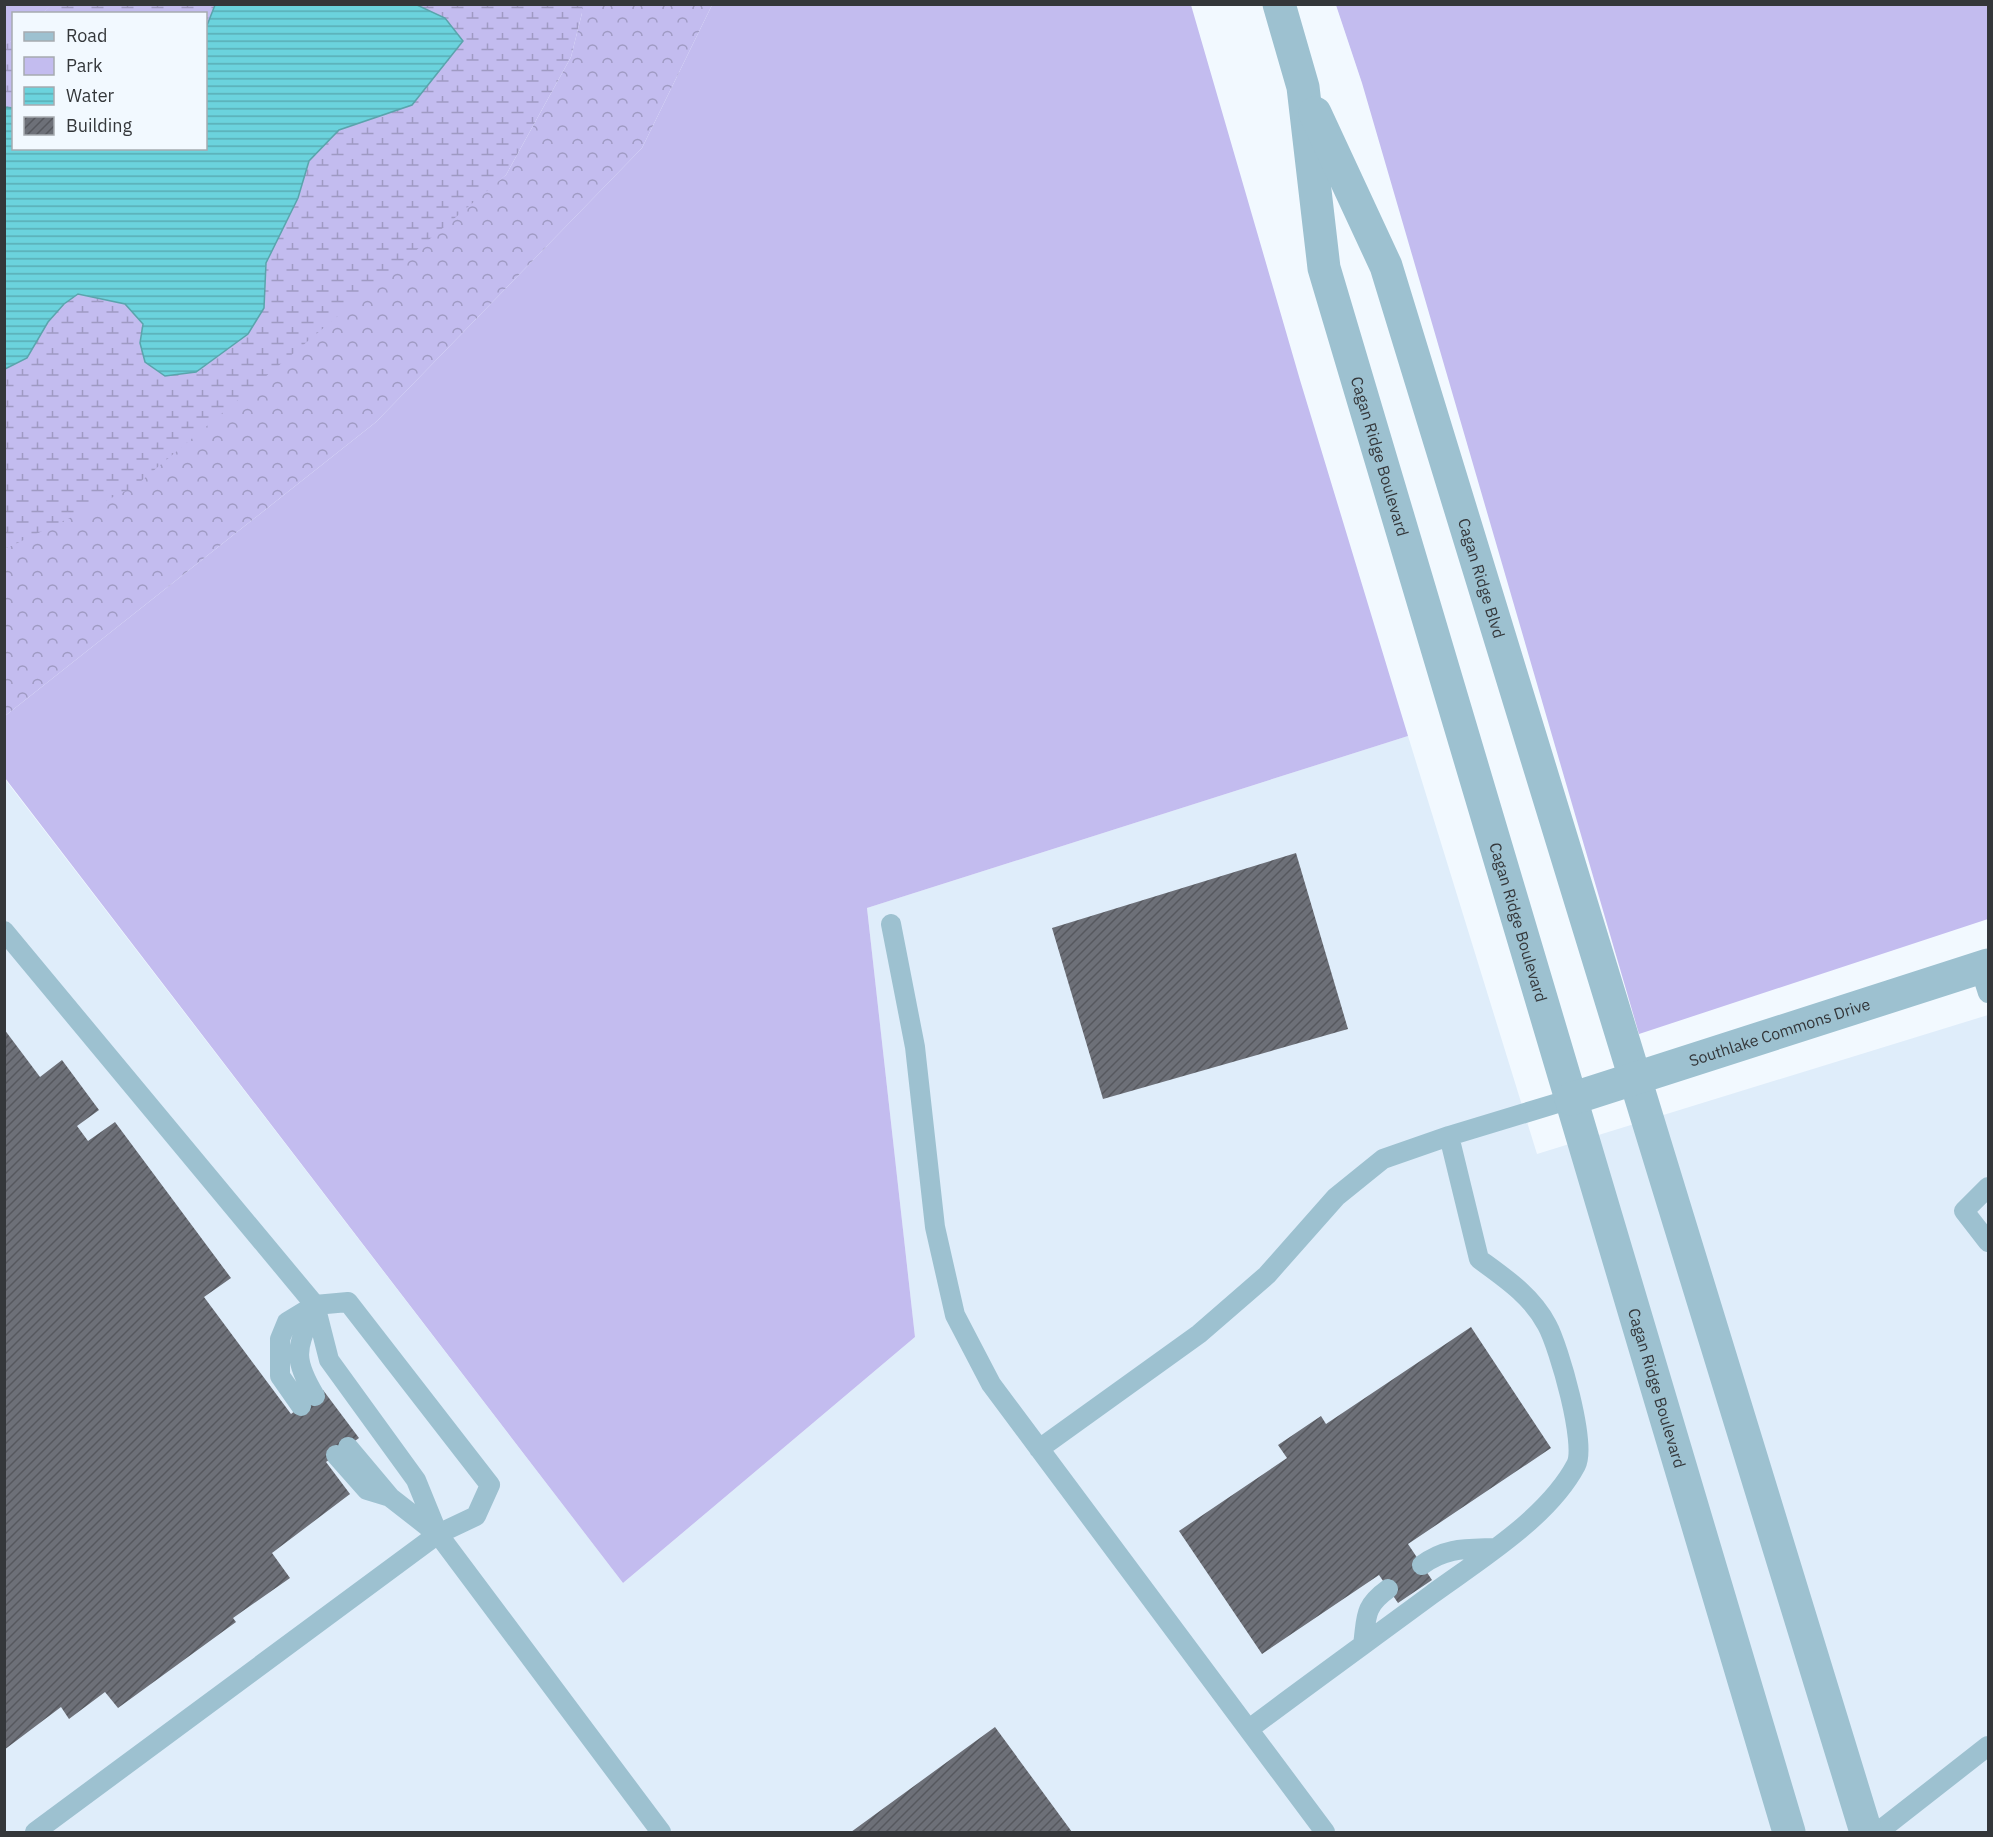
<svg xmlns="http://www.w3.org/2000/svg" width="1993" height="1837" viewBox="0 0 1993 1837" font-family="'IBM Plex Sans',sans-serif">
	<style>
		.built { fill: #dfedfa }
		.green { fill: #c3bcef }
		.forest { fill: url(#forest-crowns) }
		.wetland { fill: url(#wetland-marsh) }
		.water { fill: url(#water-rules); stroke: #5aa4ac; stroke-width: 1.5 }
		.building { fill: url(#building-hatch) }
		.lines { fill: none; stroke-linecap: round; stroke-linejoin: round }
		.service { stroke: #9dc1d0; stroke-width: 20 }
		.minor { stroke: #9dc1d0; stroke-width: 33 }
		.labels { text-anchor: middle; stroke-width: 6; stroke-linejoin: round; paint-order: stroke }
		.street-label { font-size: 16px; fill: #34373a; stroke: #f2f9ff }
	</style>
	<defs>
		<pattern id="forest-crowns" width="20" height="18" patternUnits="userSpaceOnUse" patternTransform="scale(1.5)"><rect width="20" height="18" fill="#c3bcef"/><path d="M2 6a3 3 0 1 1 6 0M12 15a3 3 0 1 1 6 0" fill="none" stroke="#9f9ac3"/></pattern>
		<pattern id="wetland-marsh" width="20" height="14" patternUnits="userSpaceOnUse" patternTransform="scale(1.5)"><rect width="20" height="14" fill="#c3bcef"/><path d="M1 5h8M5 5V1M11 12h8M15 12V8" fill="none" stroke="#9f9ac3"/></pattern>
		<pattern id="water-rules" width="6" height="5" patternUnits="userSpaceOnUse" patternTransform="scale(1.5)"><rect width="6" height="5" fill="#6bd3dd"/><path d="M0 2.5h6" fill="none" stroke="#59acb4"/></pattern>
		<pattern id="building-hatch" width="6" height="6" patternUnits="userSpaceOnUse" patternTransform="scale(1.5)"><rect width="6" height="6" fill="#6d7078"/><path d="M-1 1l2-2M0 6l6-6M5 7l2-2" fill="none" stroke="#56585e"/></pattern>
	</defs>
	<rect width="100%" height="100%" fill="#f2f9ff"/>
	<!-- built -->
	<path class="built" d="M1408,736L1537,1154L1988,1015V1832H5L4,778L623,1583L915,1337L867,908Z"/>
	<!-- green -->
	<path class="green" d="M5,5H52L43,13L14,14L13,40L5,45Z
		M712,5H1191L1300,380L1408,736L867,908L915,1337L623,1583L5,778V716L376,422L642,148Z
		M1336,5H1988V919L1639,1034L1362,83Z"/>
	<!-- forest -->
	<path class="forest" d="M582,5H712L642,148L376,422L5,716V549L19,541L506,175L571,57L582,13Z"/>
	<!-- wetland -->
	<path class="wetland" d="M52,4H215V5L206,28V14L43,13Z
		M417,5H582V13L571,57L506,175L134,487L5,549V369L27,358L48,322L64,304L78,294L125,304L143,324L140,343L196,372L248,334L264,308L266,263L298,198L309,161L339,130L412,105L420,6Z
		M13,40V108L5,107L4,45Z"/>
	<!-- water -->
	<path class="water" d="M215,5H417L445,18L463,41L412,105L339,130L309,161L298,198L266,263L264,308L248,334L196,372L165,376L145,362L140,343L143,324L125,304L78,294L64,304L48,322L27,358L5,369V107L13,108L14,148H206V28Z"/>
	<!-- building -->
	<path class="building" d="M1296,853L1348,1029L1103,1099L1052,928Z
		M4,1029L40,1077L62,1060L99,1110L77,1126L88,1141L115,1122L231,1278L204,1297L291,1414L323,1390L359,1438L326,1462L350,1494L272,1553L290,1578L233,1618L236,1622L118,1708L105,1692L69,1719L61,1707L4,1750Z
		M1471,1327L1551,1448L1408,1544L1432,1580L1398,1603L1379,1575L1262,1654L1179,1531L1287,1458L1278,1445L1321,1416L1326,1424Z
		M995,1727L1072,1832H851Z"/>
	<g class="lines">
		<!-- service -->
		<path class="service" d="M891,924L915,1047L935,1227L955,1315L991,1384L1325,1832
			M4,931L315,1305L329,1360L416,1480L438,1534L661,1832
			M1980,968L1988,993
			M1988,1187L1964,1211L1988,1242
			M315,1396C290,1354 298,1348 315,1305
			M348,1447L390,1497
			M1039,1449L1199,1334L1267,1275L1336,1197L1383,1159L1449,1136L1571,1099
			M336,1455L367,1490L390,1497L436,1533
			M1422,1565C1446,1547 1467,1549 1495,1548
			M1363,1645C1367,1617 1363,1607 1388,1589
			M1249,1729C1309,1684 1370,1640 1431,1595C1479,1560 1548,1518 1576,1465C1587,1445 1559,1347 1547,1325C1532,1296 1505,1278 1479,1259L1449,1136
			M35,1832L438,1534L476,1516L490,1485L348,1302L315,1305L287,1322L280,1339V1376L301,1406
			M1878,1832L1988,1746"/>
		<!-- minor -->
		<g class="minor">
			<path id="s1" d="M1279,4L1303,87L1324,268L1789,1832"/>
			<path id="s2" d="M1315,113L1386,266L1866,1832"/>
			<path id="s3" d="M1571,1099L1988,965"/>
		</g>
	</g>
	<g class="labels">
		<!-- street labels -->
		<g class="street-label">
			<text dy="6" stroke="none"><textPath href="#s1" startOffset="465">Cagan Ridge Boulevard</textPath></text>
			<text dy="6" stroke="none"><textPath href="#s2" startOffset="495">Cagan Ridge Blvd</textPath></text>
			<text dy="6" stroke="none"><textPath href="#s1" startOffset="951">Cagan Ridge Boulevard</textPath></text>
			<text dy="6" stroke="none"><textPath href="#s3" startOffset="219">Southlake Commons Drive</textPath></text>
			<text dy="6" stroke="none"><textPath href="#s1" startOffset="1437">Cagan Ridge Boulevard</textPath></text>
		</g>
	</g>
	<!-- border -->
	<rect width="1993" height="1837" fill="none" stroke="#34373a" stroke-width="12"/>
	<!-- legend -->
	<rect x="12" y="12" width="195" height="138" fill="#f2f9ff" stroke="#a6abb0" stroke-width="1.5"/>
	<rect x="24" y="32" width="30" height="9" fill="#9dc1d0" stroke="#a6abb0" stroke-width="1.5"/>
	<text x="66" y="42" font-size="18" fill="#34373a">Road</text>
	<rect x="24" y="57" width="30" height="18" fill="#c3bcef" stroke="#a6abb0" stroke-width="1.5"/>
	<text x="66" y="72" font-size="18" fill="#34373a">Park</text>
	<rect x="24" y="87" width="30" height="18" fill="url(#water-rules)" stroke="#a6abb0" stroke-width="1.5"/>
	<text x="66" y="102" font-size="18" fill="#34373a">Water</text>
	<rect x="24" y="117" width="30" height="18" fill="url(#building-hatch)" stroke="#a6abb0" stroke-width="1.5"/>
	<text x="66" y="132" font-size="18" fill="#34373a">Building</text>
</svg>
